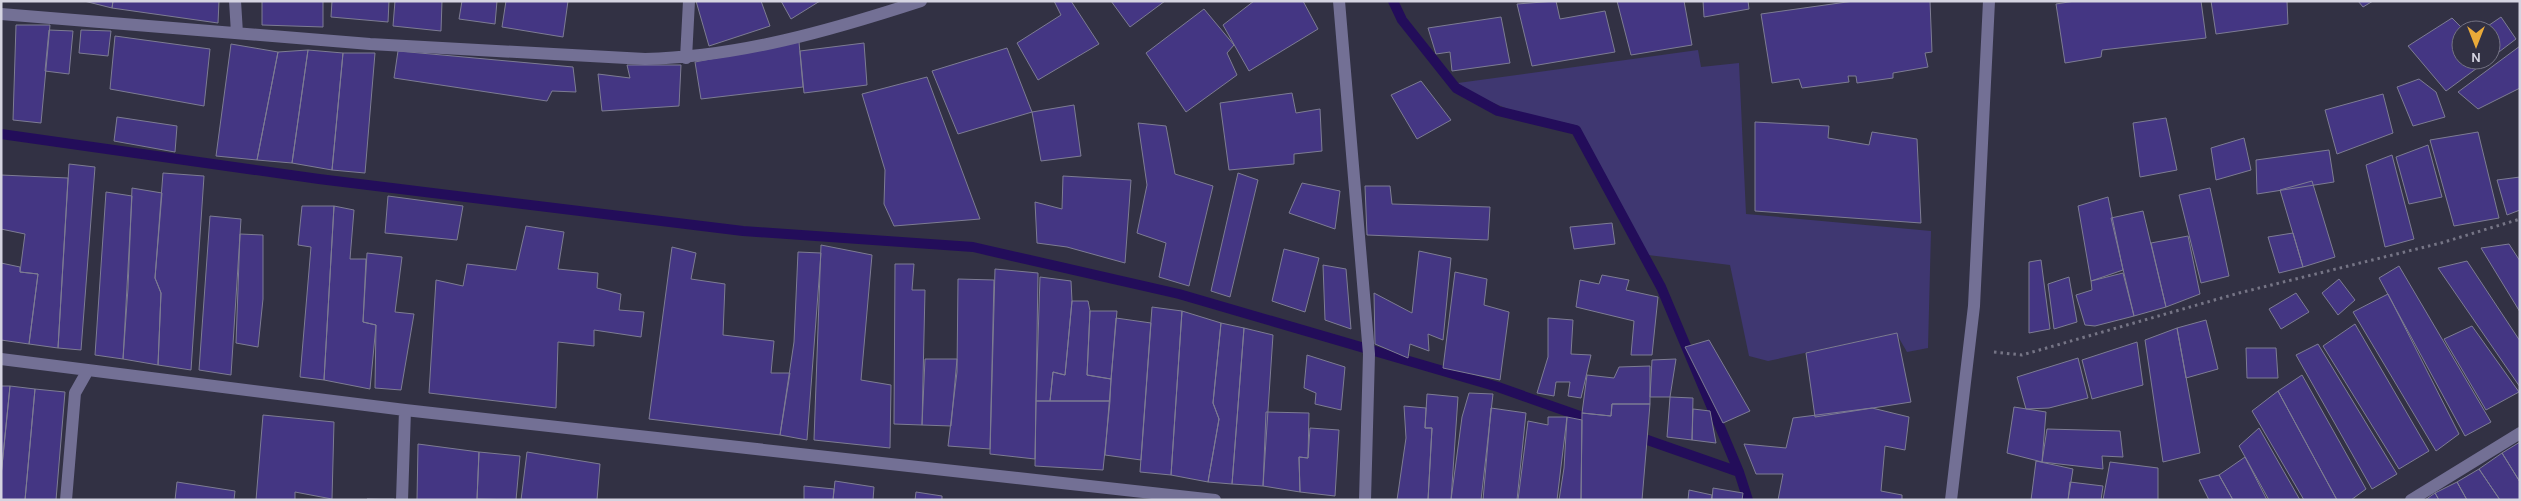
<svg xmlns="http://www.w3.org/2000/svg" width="2521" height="501" viewBox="0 0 2521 501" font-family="Karla,sans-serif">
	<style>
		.green { fill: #3f3771 }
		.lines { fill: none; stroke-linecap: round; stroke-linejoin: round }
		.stream { stroke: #230d5a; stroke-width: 10 }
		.building { fill: #443683; stroke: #7d7c93 }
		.path { stroke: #767586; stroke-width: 3; stroke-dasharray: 2.5 4; stroke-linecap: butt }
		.minor { stroke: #737095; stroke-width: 12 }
	</style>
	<rect width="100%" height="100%" fill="#323144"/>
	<!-- green -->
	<path class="green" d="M1698,50L1701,67L1739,63L1746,214L1931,231L1928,348L1907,352L1896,333L1768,361L1749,356L1730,265L1648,255L1579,126C1534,116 1496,111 1458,83Z"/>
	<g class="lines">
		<!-- stream -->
		<path class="stream" d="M1393,1L1402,20L1456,88L1498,111L1576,130L1661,287L1739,472
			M1,134L319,179L743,231L973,247L1179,294L1498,387L1594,421
			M1636,436L1739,472L1748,500"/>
	</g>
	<!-- building -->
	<path class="building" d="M84,1H113L112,8Z
		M113,1H219L218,23L112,8Z
		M262,1H323V27L262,25Z
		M332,1H389L388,22L331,17Z
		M395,1H442L441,31L393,26Z
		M462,1H497L495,24L459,19Z
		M506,1H568L563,37L502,27Z
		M696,1H761L770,26L709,46Z
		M781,1H820L791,19Z
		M1054,1H1071L1099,44L1038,80L1017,43L1061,15Z
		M1111,1H1165L1130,27Z
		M1254,1H1303L1318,29L1249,71L1223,25Z
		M1556,1L1560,19L1605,11L1615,52L1532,66L1517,4Z
		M1617,1H1684L1692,45L1631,55Z
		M1703,1H1748L1749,9L1704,17Z
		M1854,1H1930L1932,52L1925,53L1928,67L1893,73V78L1857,83L1856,76H1848L1849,82L1802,88L1799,79L1772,83L1761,14Z
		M2075,1H2201L2206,38L2102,50L2101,57L2065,63L2056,4Z
		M2211,1H2287L2288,24L2216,34Z
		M2358,1H2373L2363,7Z
		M1204,9L1234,45L1227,53L1237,75L1186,112L1146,53Z
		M1501,17L1510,63L1452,71L1450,52L1436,54L1428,28Z
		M2501,17L2516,39L2491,58V30H2482Z
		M2452,18L2464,30H2461V60H2488L2446,91L2408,46Z
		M16,25H50L41,123L13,120Z
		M49,30L73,31L69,74L45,71Z
		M81,30L111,31L108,56L79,53Z
		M115,36L210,49L204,106L110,89Z
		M799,42L803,87L701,99L695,62Z
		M864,43L867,85L804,93L800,51Z
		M231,44L278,52L257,160L216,156Z
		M2520,46V88L2478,109L2458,92Z
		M1007,48L1032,112L958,134L932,71Z
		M308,50L343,53L332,170L292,163Z
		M308,50L292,163L257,160L278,52Z
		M398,51L573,67L576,92L552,91L547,101L394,78Z
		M343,53H375L365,173L332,170Z
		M627,65H681L679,106L602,111L598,74L630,78Z
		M927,77L980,219L894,226L884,204L885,170L862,94Z
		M2419,79L2436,92L2445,117L2413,126L2397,87Z
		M1421,81L1451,120L1417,139L1391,95Z
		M1292,93L1296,113L1320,109L1322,151L1294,154V164L1229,170L1220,103Z
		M2383,94L2393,133L2337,154L2325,110Z
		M1074,105L1081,156L1041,161L1032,112Z
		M117,117L177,126L175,152L114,141Z
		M2166,118L2177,170L2140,177L2133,123Z
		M1755,122L1829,126L1828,138L1869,145L1872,132L1917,139L1921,223L1755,211Z
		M1138,123L1166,126L1175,174L1213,186L1189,286L1159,277L1166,243L1137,233L1147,185Z
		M2478,132L2499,218L2454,226L2430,140Z
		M2244,138L2251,170L2216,180L2211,148Z
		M2428,145L2442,197L2409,204L2396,157Z
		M2329,150L2334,182L2257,194L2256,160Z
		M2392,155L2414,239L2385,247L2366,165Z
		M69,164L95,167L81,350L58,348Z
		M163,173L204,176L191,370L158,365L161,293L155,278Z
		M1238,173L1258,180L1230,297L1211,291Z
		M1,175L68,178L58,348L29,344L38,274L20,272L25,234L1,229Z
		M1063,176L1131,180L1125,263L1067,247L1037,243L1035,202L1062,209Z
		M2520,177V210L2507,215L2497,180Z
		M2312,181L2335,257L2303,267L2280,190Z
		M1302,183L1340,191L1335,229L1289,213Z
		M1365,186H1390L1392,204L1490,207L1488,240L1367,235Z
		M132,188L162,193L155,278L161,293L158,365L123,359L128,288Z
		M2210,188L2229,276L2201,283L2179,195Z
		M106,192L132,196L123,359L95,355Z
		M388,196L463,206L457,240L385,233Z
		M2108,197L2123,270L2091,281L2078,206Z
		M302,206H334L324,380L300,377L311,247L298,245Z
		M334,206L354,210L350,259H366L363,322L376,325L370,389L324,380Z
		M2143,211L2166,307L2134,316L2111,218Z
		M210,216L241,219L231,375L199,370Z
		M1612,223L1615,244L1574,249L1570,227Z
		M526,226L564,232L558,269L598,273L597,288L621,294L619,310L644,312L641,337L594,330V346L558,342L556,408L429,393L436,280L463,286L467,264L516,270Z
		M2293,233L2303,267L2279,273L2268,237Z
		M240,234L263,235V299L258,347L236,343Z
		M2188,236L2200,294L2166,307L2151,243Z
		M2509,244L2520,261V312L2481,248Z
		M821,245L872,255L861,380L891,385L890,448L814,440Z
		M672,247L696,253L691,279L725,284L723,335L774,341L771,373H790L780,435L649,419Z
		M1284,249L1319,258L1305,312L1272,301Z
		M1419,251L1451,258L1443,340L1428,334L1429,351L1410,344L1408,358L1375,344L1374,293L1412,313Z
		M798,252L821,253L807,440L780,435L794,342Z
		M367,253L402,257L395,312L414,314L401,390L375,388L376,325L363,322Z
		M2041,260L2050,329L2029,333V262Z
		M2467,261L2520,341V387L2438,268Z
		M1,263L20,267V272L38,274L29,344L1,340Z
		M895,264H914L912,290H925L922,425L894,424Z
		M1323,265L1346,269L1351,329L1325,320Z
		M2399,266L2491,422L2465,436L2379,278Z
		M995,269L1038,273L1035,459L990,454Z
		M1455,272L1487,279L1484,305L1509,312L1500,380L1443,368Z
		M2123,273L2134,316L2095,326L2085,325L2076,295L2092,290L2091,281Z
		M1602,275L1629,280L1626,290L1658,297L1652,355H1631L1634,321L1576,307L1580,280L1599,284Z
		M1040,277L1071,281L1072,301L1065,375L1053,372L1050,401H1036Z
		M2069,277L2077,322L2054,329L2048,284Z
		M958,279L994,280L990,449L948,446L957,372Z
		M2339,279L2355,300L2338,315L2322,293Z
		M2296,293L2309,312L2281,329L2269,309Z
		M2388,294L2459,434L2436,451L2353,312Z
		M1072,301H1088L1090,311L1087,375L1111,379L1110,401H1050L1053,372L1065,375Z
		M1152,307L1182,311L1171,475L1140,472Z
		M1090,311H1117L1111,379L1087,375Z
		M1182,311L1221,323L1213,403L1219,419L1208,482L1171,475Z
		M1116,318L1151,323L1141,460L1105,455Z
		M1548,318L1573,320L1571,354L1591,355L1581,398L1568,396L1570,382H1556L1554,396L1537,393L1548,357Z
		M2206,320L2218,369L2186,378L2177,328Z
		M1221,323L1244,328L1232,484L1208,482L1219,419L1213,403Z
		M2355,324L2429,451L2399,469L2323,346Z
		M2472,326L2519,392L2486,410L2444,339Z
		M1244,328L1273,335L1263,486L1232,484Z
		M2177,328L2200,453L2163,462L2145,340Z
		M1897,333L1911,402L1815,417L1806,353Z
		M1709,340L1750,411L1723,423L1685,347Z
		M2137,342L2143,385L2092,399L2082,360Z
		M2318,344L2397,474L2372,489L2296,355Z
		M2246,348H2276L2278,378H2247Z
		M1307,355L1345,367L1341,410L1315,404L1316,393L1304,388Z
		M2078,358L2088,398L2049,408L2026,409L2017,377Z
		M925,359H957L951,426L922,425Z
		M1676,359L1670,397H1650L1652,360Z
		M1650,366V404H1612L1611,416L1582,413L1587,375L1614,378L1619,367Z
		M2302,375L2366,489L2351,500H2337L2278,391Z
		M1,386H10L1,476Z
		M10,386L35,389L25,500H1V476Z
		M35,389L65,392L56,500H25Z
		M2278,391L2337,500H2304L2252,411Z
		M1469,393L1493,394L1481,500H1451L1462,417Z
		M1427,394L1458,397L1451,500H1428L1432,428H1425Z
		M1670,397L1693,398L1692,440L1667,437Z
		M1036,401H1110L1103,470L1035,466Z
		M1612,404H1650L1642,500H1581L1582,413L1611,416Z
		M1404,406L1426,408L1425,428H1432L1428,500H1397L1406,438Z
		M2014,407L2046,412L2042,462L2007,453Z
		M1491,408L1526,413L1517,500H1483Z
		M1872,408L1909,417L1905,450L1885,446L1881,491L1902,495V500H1778L1783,474H1756L1744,444L1786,448L1793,418Z
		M1693,409L1710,411L1716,443L1692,440Z
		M1266,412L1309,413L1308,458L1299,457L1300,492L1263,486Z
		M263,415L334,422L332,499L295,492V500H256Z
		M1548,417H1567L1557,500H1518L1528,421L1548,425Z
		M1567,417L1582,420L1581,500H1559L1564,468Z
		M1310,428L1339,430L1335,496L1300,492L1299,457L1308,458Z
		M2259,428L2300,500H2269L2239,446Z
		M2047,429L2120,431L2123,457L2102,456L2103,469L2042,462Z
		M2520,442V482L2502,453Z
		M418,444L479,452L477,500H417Z
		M479,452L520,456L516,500L477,499Z
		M527,452L600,464L597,500H521Z
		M2502,453L2520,482V500H2500L2479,469Z
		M2245,457L2267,500H2233L2219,475Z
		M2036,461L2073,469L2068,500H2031Z
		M2110,462L2158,468V500H2103Z
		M2479,469L2500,500H2467L2457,482Z
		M2219,475L2233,500H2209L2199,480Z
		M835,481L874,487L873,500H833Z
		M177,482L235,491L234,500H175Z
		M2070,482L2103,486L2101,500H2068Z
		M2457,482L2467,500H2439L2435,493Z
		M804,486L834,489L833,500H804Z
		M1713,488L1743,493L1742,500H1712Z
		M1689,490L1712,495L1711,500H1688Z
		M916,492L942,496V500H915Z
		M2435,493L2439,500H2425Z
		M367,499H394V500Z"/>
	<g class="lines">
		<!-- path -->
		<path class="path" d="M1994,352L2022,355L2239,293L2441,243L2520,219"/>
		<!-- minor -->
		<path class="minor" d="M235,1L237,33
			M1339,1L1369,354L1365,500
			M1,14L370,44L645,59C739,57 832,30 921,1
			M686,58L689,1
			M1,359L405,410L1215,500
			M66,500L75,393L88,370
			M402,500L405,410
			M1951,500L1974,306L1989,1
			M2411,500L2520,433"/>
	</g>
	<!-- border -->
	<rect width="2521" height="501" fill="none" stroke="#d5d4e1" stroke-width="5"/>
	<!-- north arrow -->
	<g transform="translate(2476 45) rotate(180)"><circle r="24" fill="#323144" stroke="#737283"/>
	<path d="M0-4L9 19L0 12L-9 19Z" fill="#eaaa39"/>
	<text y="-8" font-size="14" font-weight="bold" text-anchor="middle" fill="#d5d4e1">N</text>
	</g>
</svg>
